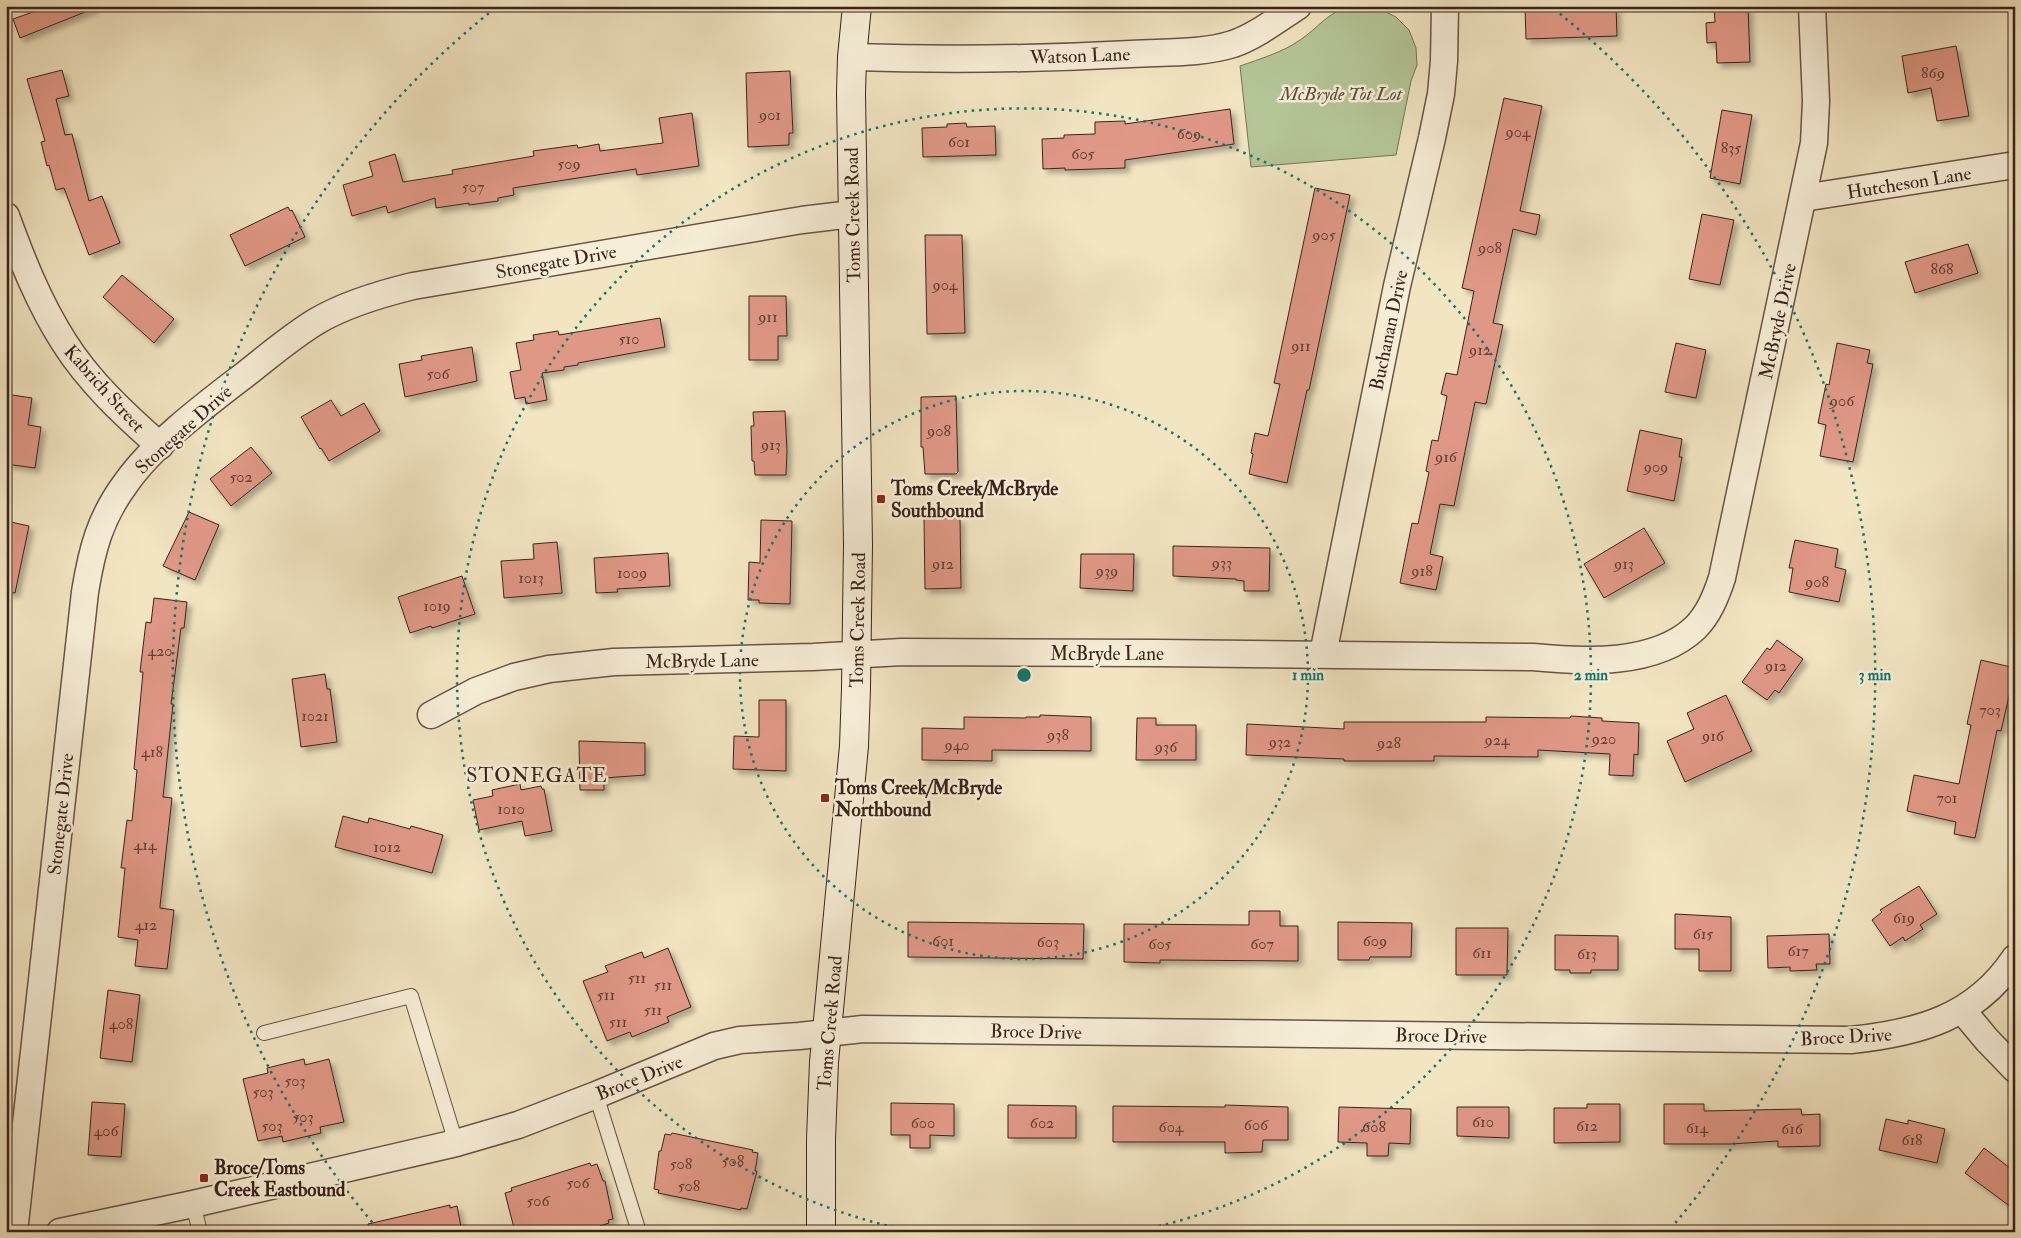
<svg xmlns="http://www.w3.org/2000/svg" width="2021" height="1238" viewBox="0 0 2021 1238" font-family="'IM FELL Double Pica',serif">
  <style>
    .green { fill: #b4c698; stroke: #76745a }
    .building { fill: #e09886; stroke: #39231b; filter: url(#shadow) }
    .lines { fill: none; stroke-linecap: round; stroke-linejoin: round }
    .lane-casing { stroke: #675445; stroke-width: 16 }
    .street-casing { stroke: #675445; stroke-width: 29 }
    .secondary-casing { stroke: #39231b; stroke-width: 30 }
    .lane { stroke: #f7eed7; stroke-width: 14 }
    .street { stroke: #f7eed7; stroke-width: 26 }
    .secondary { stroke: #f7eed7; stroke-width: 28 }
    .ring { fill: none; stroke: #0f766e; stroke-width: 2.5; stroke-dasharray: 2.5 5 }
    .poi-dot { fill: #8f2418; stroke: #f7eed7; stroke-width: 2 }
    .labels { text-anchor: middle; stroke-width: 5; stroke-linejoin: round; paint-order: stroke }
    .number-label { font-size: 16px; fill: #634036 }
    .street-label { font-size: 19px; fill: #39231b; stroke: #f7eed7 }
    .park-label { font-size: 19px; font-style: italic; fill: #584c3a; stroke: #f7eed7 }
    .poi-label { font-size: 19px; font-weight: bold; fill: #39231b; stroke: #f7eed7; text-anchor: start }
    .neighbourhood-label { font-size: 20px; letter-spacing: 1px; fill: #39231b; stroke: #f7eed7 }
    .centre { fill: #0f766e; stroke: #f7eed7; stroke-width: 2.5 }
    .ring-label { font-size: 15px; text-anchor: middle; font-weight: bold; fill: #0f766e; stroke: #f7eed7; stroke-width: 5; stroke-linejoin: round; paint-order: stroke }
  </style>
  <defs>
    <filter id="shadow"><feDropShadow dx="4.5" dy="4.5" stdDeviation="2.5" flood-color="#0004"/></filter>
  </defs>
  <rect width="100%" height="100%" fill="#f2e5c2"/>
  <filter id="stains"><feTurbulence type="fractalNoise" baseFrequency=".004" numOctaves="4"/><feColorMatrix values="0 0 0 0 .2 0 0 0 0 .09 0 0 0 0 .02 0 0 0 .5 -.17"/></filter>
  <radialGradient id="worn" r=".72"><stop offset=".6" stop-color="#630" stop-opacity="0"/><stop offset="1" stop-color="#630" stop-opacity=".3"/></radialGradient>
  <!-- green -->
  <path class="green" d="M 1351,6 L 1376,7 L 1396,17 L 1409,30 L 1416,48 L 1417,65 L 1411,81 L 1396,155 L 1251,167 L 1240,66 C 1260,59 1283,52 1300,40 C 1318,28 1329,11 1351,6 Z"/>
  <!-- building -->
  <g class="building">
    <path d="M 50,6 L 95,6 L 95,8 L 20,38 L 13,19 Z"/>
    <path d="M 1525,6 L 1616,6 L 1617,36 L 1526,39 Z"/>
    <path d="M 1717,6 L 1748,6 L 1750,62 L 1717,63 L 1716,42 L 1707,43 L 1706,23 L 1715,22 L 1714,8 L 1717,8 Z"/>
    <path d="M 1956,46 L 1969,116 L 1937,121 L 1931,88 L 1908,93 L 1902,56 Z"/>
    <path d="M 62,70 L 69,96 L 56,99 L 65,135 L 72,134 L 89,201 L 102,196 L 120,243 L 89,255 L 64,188 L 56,190 L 49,165 L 47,166 L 41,142 L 45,141 L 27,79 Z"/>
    <path d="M 790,71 L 793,133 L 789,133 L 789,145 L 748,147 L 746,73 Z"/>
    <path d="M 1504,98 L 1542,106 L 1520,211 L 1540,215 L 1536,235 L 1513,229 L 1493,323 L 1503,325 L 1486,404 L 1475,402 L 1454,506 L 1440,504 L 1430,554 L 1443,557 L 1436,590 L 1400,583 L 1412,523 L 1418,524 L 1429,472 L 1426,471 L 1432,440 L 1438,441 L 1447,396 L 1441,394 L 1446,373 L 1457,375 L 1474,291 L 1462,288 Z"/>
    <path d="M 1230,109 L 1234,144 L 1125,160 L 1125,168 L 1065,170 L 1065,168 L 1043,169 L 1042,139 L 1064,138 L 1064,135 L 1095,134 L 1095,122 L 1125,121 L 1125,124 Z"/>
    <path d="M 1722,110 L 1752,115 L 1740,184 L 1710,178 Z"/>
    <path d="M 692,113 L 699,166 L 637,175 L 636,169 L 513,188 L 514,195 L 498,198 L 498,201 L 469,205 L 469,203 L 436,208 L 435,198 L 388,213 L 386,206 L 352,216 L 343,185 L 373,176 L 369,162 L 395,154 L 403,182 L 453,174 L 452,170 L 534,156 L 533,151 L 577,145 L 578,148 L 599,144 L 600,151 L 663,143 L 659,118 Z"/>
    <path d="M 966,123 L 967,127 L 995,126 L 996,155 L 923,157 L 922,128 L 947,127 L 947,124 Z"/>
    <path d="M 1315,188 L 1350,195 L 1309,390 L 1307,390 L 1287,483 L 1249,474 L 1253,454 L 1251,453 L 1255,433 L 1268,436 L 1280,384 L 1274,383 Z"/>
    <path d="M 288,207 L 290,211 L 292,210 L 305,237 L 245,266 L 230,235 Z"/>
    <path d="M 1702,214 L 1734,220 L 1720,285 L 1689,279 Z"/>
    <path d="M 925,235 L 962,235 L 965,333 L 927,334 Z"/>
    <path d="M 1968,244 L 1978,273 L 1915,293 L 1905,262 Z"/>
    <path d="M 122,275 L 174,319 L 154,343 L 103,297 Z"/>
    <path d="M 749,296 L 786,296 L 787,336 L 778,336 L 778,360 L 749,360 Z"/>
    <path d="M 660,318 L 665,347 L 578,363 L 578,365 L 564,367 L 564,370 L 542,373 L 547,400 L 526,404 L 525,397 L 515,399 L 510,372 L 521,370 L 516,343 L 534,340 L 533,335 L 558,331 L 559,335 Z"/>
    <path d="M 1676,343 L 1706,350 L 1696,398 L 1665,392 Z"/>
    <path d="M 1837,343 L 1870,350 L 1867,363 L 1873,364 L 1853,462 L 1820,456 L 1826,425 L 1818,423 L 1826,384 L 1829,385 Z"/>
    <path d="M 472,347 L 477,381 L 405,397 L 399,364 L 422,360 L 421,356 Z"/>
    <path d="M 6,394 L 32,398 L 28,425 L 41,427 L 35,468 L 6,464 Z"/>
    <path d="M 956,396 L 958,472 L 956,474 L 925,474 L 923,447 L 921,447 L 921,397 Z"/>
    <path d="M 331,400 L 341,416 L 364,403 L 380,431 L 329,461 L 321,448 L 320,449 L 301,417 Z"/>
    <path d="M 785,411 L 787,451 L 786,475 L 755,475 L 754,461 L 752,461 L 751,426 L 754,426 L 753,412 Z"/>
    <path d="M 1640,430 L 1682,439 L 1679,457 L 1682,457 L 1674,501 L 1627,491 Z"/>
    <path d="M 251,447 L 272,473 L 231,506 L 210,479 Z"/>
    <path d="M 189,512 L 219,525 L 195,580 L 163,566 Z"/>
    <path d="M 960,518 L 961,588 L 925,589 L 924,519 Z"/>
    <path d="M 761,520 L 792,521 L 790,604 L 759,603 L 759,600 L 748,600 L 749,562 L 760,563 Z"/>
    <path d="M 6,521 L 29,526 L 15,593 L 6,592 Z"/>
    <path d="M 1644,528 L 1665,563 L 1604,598 L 1584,564 Z"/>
    <path d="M 1795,540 L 1838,549 L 1835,567 L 1846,570 L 1839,602 L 1789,592 L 1793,568 L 1789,568 Z"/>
    <path d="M 557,542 L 562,593 L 504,598 L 501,561 L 534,559 L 533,544 Z"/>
    <path d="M 1173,546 L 1270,548 L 1269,591 L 1244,591 L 1244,581 L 1236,580 L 1236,579 L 1173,576 Z"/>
    <path d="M 668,553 L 670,586 L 617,589 L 618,592 L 596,593 L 594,558 Z"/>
    <path d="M 1081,554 L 1134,554 L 1133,591 L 1080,588 Z"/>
    <path d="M 462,576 L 475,614 L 432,628 L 431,626 L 410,633 L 398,597 Z"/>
    <path d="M 154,598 L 187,602 L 184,628 L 181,628 L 171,704 L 173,704 L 163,797 L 172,798 L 160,906 L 160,908 L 174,910 L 167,969 L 135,966 L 138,940 L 118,937 L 125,868 L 121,868 L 127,820 L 132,821 L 137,770 L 134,769 L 143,672 L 140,672 L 146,622 L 151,623 Z"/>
    <path d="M 1777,640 L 1803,659 L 1779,693 L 1775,690 L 1767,700 L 1742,682 L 1767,648 L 1770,650 Z"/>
    <path d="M 1981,660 L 2015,668 L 2015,670 L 2001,731 L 1997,730 L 1975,838 L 1954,834 L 1956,822 L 1907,811 L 1914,775 L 1959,784 L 1971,725 L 1967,724 Z"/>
    <path d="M 325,674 L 327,689 L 330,689 L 337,742 L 301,747 L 292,679 Z"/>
    <path d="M 1726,695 L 1752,751 L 1685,782 L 1667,741 L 1694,729 L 1687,713 Z"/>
    <path d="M 759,700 L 786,700 L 786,771 L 733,769 L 734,736 L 759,737 Z"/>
    <path d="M 1040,715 L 1091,717 L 1091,751 L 992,750 L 992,761 L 922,760 L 922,728 L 964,729 L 964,717 L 1026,718 L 1026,717 L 1040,717 Z"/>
    <path d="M 1571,716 L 1602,718 L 1602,721 L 1639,723 L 1638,755 L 1634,754 L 1633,776 L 1609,775 L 1610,754 L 1538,750 L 1538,757 L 1434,756 L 1434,761 L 1344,761 L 1344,759 L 1246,755 L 1247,724 L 1344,729 L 1344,722 L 1486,722 L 1486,717 L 1570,718 Z"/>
    <path d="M 1137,718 L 1156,718 L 1156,725 L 1196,725 L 1196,760 L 1136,760 Z"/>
    <path d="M 579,741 L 645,743 L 645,775 L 604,778 L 604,790 L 580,790 Z"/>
    <path d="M 520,784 L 521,790 L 541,786 L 542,789 L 544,789 L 552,831 L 525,836 L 522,821 L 479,830 L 473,800 L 493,796 L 492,790 Z"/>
    <path d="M 343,816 L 368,823 L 369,818 L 410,829 L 411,826 L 443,835 L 432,873 L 335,847 Z"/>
    <path d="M 1919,886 L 1937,914 L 1920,925 L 1923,929 L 1905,941 L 1903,937 L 1890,946 L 1872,920 L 1882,912 L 1880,910 Z"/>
    <path d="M 1249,911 L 1280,911 L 1280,926 L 1298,926 L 1298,961 L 1160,960 L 1160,963 L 1124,962 L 1124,924 L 1249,925 Z"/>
    <path d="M 1675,914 L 1731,917 L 1731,971 L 1699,971 L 1699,949 L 1675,949 Z"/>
    <path d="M 908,922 L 1084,924 L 1083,959 L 908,957 Z"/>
    <path d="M 1338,922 L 1412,923 L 1411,957 L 1370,957 L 1369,960 L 1338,960 Z"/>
    <path d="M 1456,928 L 1508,928 L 1507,975 L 1456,975 Z"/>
    <path d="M 1829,934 L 1830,964 L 1816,964 L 1817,970 L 1790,971 L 1790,967 L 1768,968 L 1767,936 Z"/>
    <path d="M 1555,935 L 1618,936 L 1618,970 L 1591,970 L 1591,973 L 1570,973 L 1570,970 L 1555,970 Z"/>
    <path d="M 668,948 L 691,1007 L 667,1017 L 669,1022 L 632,1037 L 630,1032 L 607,1041 L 583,981 L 608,972 L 605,966 L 642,952 L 644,958 Z"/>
    <path d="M 108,990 L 140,995 L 132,1062 L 100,1058 Z"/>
    <path d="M 304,1059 L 305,1065 L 329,1059 L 344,1122 L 320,1127 L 321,1133 L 283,1142 L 282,1136 L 258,1141 L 243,1079 L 268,1073 L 267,1068 Z"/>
    <path d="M 92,1102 L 125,1104 L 121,1157 L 88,1155 Z"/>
    <path d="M 891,1103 L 954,1104 L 954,1136 L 930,1135 L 930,1148 L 910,1148 L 910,1135 L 891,1135 Z"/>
    <path d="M 1587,1104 L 1620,1104 L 1620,1142 L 1554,1143 L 1554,1108 L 1587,1108 Z"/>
    <path d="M 1664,1104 L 1704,1104 L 1704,1111 L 1801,1109 L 1802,1115 L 1820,1114 L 1820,1146 L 1778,1147 L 1778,1141 L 1730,1144 L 1664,1144 Z"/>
    <path d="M 1008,1105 L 1076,1106 L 1076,1138 L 1008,1138 Z"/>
    <path d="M 1225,1105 L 1288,1107 L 1288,1140 L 1263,1140 L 1262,1152 L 1225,1153 L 1225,1142 L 1113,1142 L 1113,1106 L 1225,1107 Z"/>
    <path d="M 1339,1107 L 1411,1109 L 1410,1144 L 1389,1143 L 1388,1156 L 1367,1156 L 1367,1143 L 1338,1142 Z"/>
    <path d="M 1457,1107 L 1509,1107 L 1509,1138 L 1457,1136 Z"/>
    <path d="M 1886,1119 L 1908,1124 L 1908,1120 L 1945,1129 L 1937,1163 L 1879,1150 Z"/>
    <path d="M 672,1133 L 753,1150 L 752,1152 L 758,1153 L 755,1171 L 757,1171 L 747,1209 L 741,1208 L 741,1210 L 658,1193 L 659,1190 L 654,1189 L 659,1151 L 661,1151 L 665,1134 L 671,1135 Z"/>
    <path d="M 1984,1148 L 2015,1172 L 2015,1210 L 1965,1173 Z"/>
    <path d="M 590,1163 L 591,1166 L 597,1164 L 603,1181 L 605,1181 L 613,1219 L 608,1220 L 609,1223 L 582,1232 L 515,1232 L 505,1193 L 512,1191 L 511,1188 Z"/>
    <path d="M 450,1205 L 450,1208 L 457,1206 L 462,1232 L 369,1232 L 368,1224 Z"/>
  </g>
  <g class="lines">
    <!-- lane casing -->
    <g class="lane-casing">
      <g id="lane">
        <path d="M 264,1033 L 411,996 L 456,1143"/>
        <path d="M 596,1095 L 639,1232"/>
        <path d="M 193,1204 L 200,1232"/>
      </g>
    </g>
    <!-- street casing -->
    <g class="street-casing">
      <g id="street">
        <path d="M 852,57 C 945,60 1038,59 1131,54 C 1165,52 1201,54 1233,44 C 1256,36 1278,19 1298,6"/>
        <path d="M 1803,198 L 2015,165"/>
        <path d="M 6,216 C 22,260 39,303 64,342 C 89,382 125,415 160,446"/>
        <path d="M 1323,654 L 1397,286 L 1432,138 L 1441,94 L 1444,61 L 1445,6"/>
        <path d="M 431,715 L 476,691 L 514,677 L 549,669 L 614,662 L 813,657 L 902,652 L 1157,653 L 1533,657 C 1583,662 1655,666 1695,628 C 1709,614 1716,596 1722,578 L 1814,143 L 1816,101 L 1812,6"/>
        <path d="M 1962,1010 L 1987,1040 L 2015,1069"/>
        <path d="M 14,1232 L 85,592 C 92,549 100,518 126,483 C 154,443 208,403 247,373 C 270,355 292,336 317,321 C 346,304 380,294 413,286 L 802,220 L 852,214"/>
        <path d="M 60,1232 L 193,1204 L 456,1143 L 518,1125 L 596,1095 L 714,1046 L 740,1040 L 799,1036 L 863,1029 L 1851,1040 C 1918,1033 1975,1018 2015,958"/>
      </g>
    </g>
    <!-- secondary casing -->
    <g class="secondary-casing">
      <path id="secondary" d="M 821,1232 L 821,1139 L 824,1062 L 854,746 L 856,688 L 858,545 L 851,93 L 852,57 L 857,6"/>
    </g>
    <!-- lane -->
    <use href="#lane" class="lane"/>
    <!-- street -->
    <use href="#street" class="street"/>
    <!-- secondary -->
    <use href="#secondary" class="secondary"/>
  </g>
  <!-- distance rings -->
  <g class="ring">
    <circle cx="1024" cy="675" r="284"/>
    <path d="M916 1232A567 567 0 1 1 1132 1232"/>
    <path d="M377 1228A851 851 0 0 1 494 9M1554 9A851 851 0 0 1 1671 1228"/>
  </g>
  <!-- markers -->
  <g class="poi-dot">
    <rect x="876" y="494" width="10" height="10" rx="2.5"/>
    <rect x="820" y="793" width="10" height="10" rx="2.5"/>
    <rect x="199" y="1173" width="10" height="10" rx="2.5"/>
  </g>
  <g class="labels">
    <!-- number labels -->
    <g class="number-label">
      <text x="1933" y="78">869</text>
      <text x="770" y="120">901</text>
      <text x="1518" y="137">904</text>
      <text x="1189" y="139">609</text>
      <text x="959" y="147">601</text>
      <text x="1731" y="153">835</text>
      <text x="1083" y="159">605</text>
      <text x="569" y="169">509</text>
      <text x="473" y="192">507</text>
      <text x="1324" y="240">905</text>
      <text x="1490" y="253">908</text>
      <text x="1942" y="274">868</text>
      <text x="945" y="290">904</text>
      <text x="768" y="322">911</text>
      <text x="629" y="344">510</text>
      <text x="1301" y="351">911</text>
      <text x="1480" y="355">912</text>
      <text x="438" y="379">506</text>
      <text x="1842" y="406">906</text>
      <text x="939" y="436">908</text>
      <text x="771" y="450">913</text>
      <text x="1446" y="462">916</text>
      <text x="1656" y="472">909</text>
      <text x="241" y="482">502</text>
      <text x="1222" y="568">933</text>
      <text x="943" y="569">912</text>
      <text x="1624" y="569">913</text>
      <text x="1107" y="576">939</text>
      <text x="1422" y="576">918</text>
      <text x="632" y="578">1009</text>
      <text x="531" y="583">1013</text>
      <text x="1817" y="587">908</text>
      <text x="437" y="611">1019</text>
      <text x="160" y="656">420</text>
      <text x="1776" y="671">912</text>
      <text x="1990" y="715">703</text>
      <text x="315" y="721">1021</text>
      <text x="1058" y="740">938</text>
      <text x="1713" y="741">916</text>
      <text x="1604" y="744">920</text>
      <text x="1497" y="745">924</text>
      <text x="1280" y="747">932</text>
      <text x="1389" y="748">928</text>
      <text x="957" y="750">940</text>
      <text x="1166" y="752">936</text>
      <text x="152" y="757">418</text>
      <text x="1947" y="803">701</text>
      <text x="511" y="814">1010</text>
      <text x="145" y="850">414</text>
      <text x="387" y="852">1012</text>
      <text x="1904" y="923">619</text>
      <text x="146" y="930">412</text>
      <text x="1703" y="939">615</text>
      <text x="943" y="946">601</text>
      <text x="1375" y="946">609</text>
      <text x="1048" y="947">603</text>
      <text x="1160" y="949">605</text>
      <text x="1262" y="949">607</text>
      <text x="1798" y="956">617</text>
      <text x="1482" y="958">611</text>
      <text x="1587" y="959">613</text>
      <text x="637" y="983">511</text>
      <text x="663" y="990">511</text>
      <text x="606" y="1000">511</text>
      <text x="653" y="1015">511</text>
      <text x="618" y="1027">511</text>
      <text x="121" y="1029">408</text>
      <text x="295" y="1086">503</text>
      <text x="263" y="1097">503</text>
      <text x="303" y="1122">503</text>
      <text x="1483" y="1127">610</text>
      <text x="923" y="1128">600</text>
      <text x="1042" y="1128">602</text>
      <text x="1256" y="1130">606</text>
      <text x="272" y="1131">503</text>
      <text x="1587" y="1131">612</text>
      <text x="1171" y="1132">604</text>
      <text x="1374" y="1132">608</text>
      <text x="1697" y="1133">614</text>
      <text x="1792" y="1134">616</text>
      <text x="106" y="1136">406</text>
      <text x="1912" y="1145">618</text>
      <text x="733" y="1166">508</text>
      <text x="681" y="1169">508</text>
      <text x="578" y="1188">506</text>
      <text x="689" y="1191">508</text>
      <text x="538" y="1206">506</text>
    </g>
    <!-- street labels -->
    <g class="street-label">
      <text transform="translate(1080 55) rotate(-2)" y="7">Watson Lane</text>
      <text transform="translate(1909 182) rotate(-9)" y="7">Hutcheson Lane</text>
      <text transform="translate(852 215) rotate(-91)" y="7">Toms Creek Road</text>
      <text transform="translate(556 261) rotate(-10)" y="7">Stonegate Drive</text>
      <text transform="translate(1777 321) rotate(-78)" y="7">McBryde Drive</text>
      <text transform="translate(1388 330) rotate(-78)" y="7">Buchanan Drive</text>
      <text transform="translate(105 388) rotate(48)" y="7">Kabrich Street</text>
      <text transform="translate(183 429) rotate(-42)" y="7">Stonegate Drive</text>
      <text transform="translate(857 620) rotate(-89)" y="7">Toms Creek Road</text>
      <text x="1107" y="660">McBryde Lane</text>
      <text transform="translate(702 660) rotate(-1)" y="7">McBryde Lane</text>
      <text transform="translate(60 814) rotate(-84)" y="7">Stonegate Drive</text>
      <text transform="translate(829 1023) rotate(-85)" y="7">Toms Creek Road</text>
      <text transform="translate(1036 1031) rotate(1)" y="7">Broce Drive</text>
      <text transform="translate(1441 1035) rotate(1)" y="7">Broce Drive</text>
      <text transform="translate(1846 1036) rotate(-3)" y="7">Broce Drive</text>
      <text transform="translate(639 1077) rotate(-22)" y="7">Broce Drive</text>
    </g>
    <!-- park labels -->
    <g class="park-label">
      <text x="1341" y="100">McBryde Tot Lot</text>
    </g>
    <!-- poi labels -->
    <g class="poi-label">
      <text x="891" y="495">Toms Creek/McBryde<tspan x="891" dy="22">Southbound</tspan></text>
      <text x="835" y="794">Toms Creek/McBryde<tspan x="835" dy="22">Northbound</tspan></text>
      <text x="214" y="1174">Broce/Toms<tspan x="214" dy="22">Creek Eastbound</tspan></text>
    </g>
    <!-- neighbourhood labels -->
    <g class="neighbourhood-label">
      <text x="537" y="782">STONEGATE</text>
    </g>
  </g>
  <circle cx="1024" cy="675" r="8" class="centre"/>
  <g class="ring-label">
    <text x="1308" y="680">1 min</text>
    <text x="1591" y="680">2 min</text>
    <text x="1875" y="680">3 min</text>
  </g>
  <!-- margin -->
  <rect width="2021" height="1238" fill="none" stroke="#f2e5c2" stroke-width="25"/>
  <rect x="8" y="8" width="2006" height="1223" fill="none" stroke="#39231b" stroke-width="2.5"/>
  <rect x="12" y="12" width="1996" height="1213" fill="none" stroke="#39231b"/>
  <rect width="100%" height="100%" filter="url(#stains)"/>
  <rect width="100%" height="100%" fill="url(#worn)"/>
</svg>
